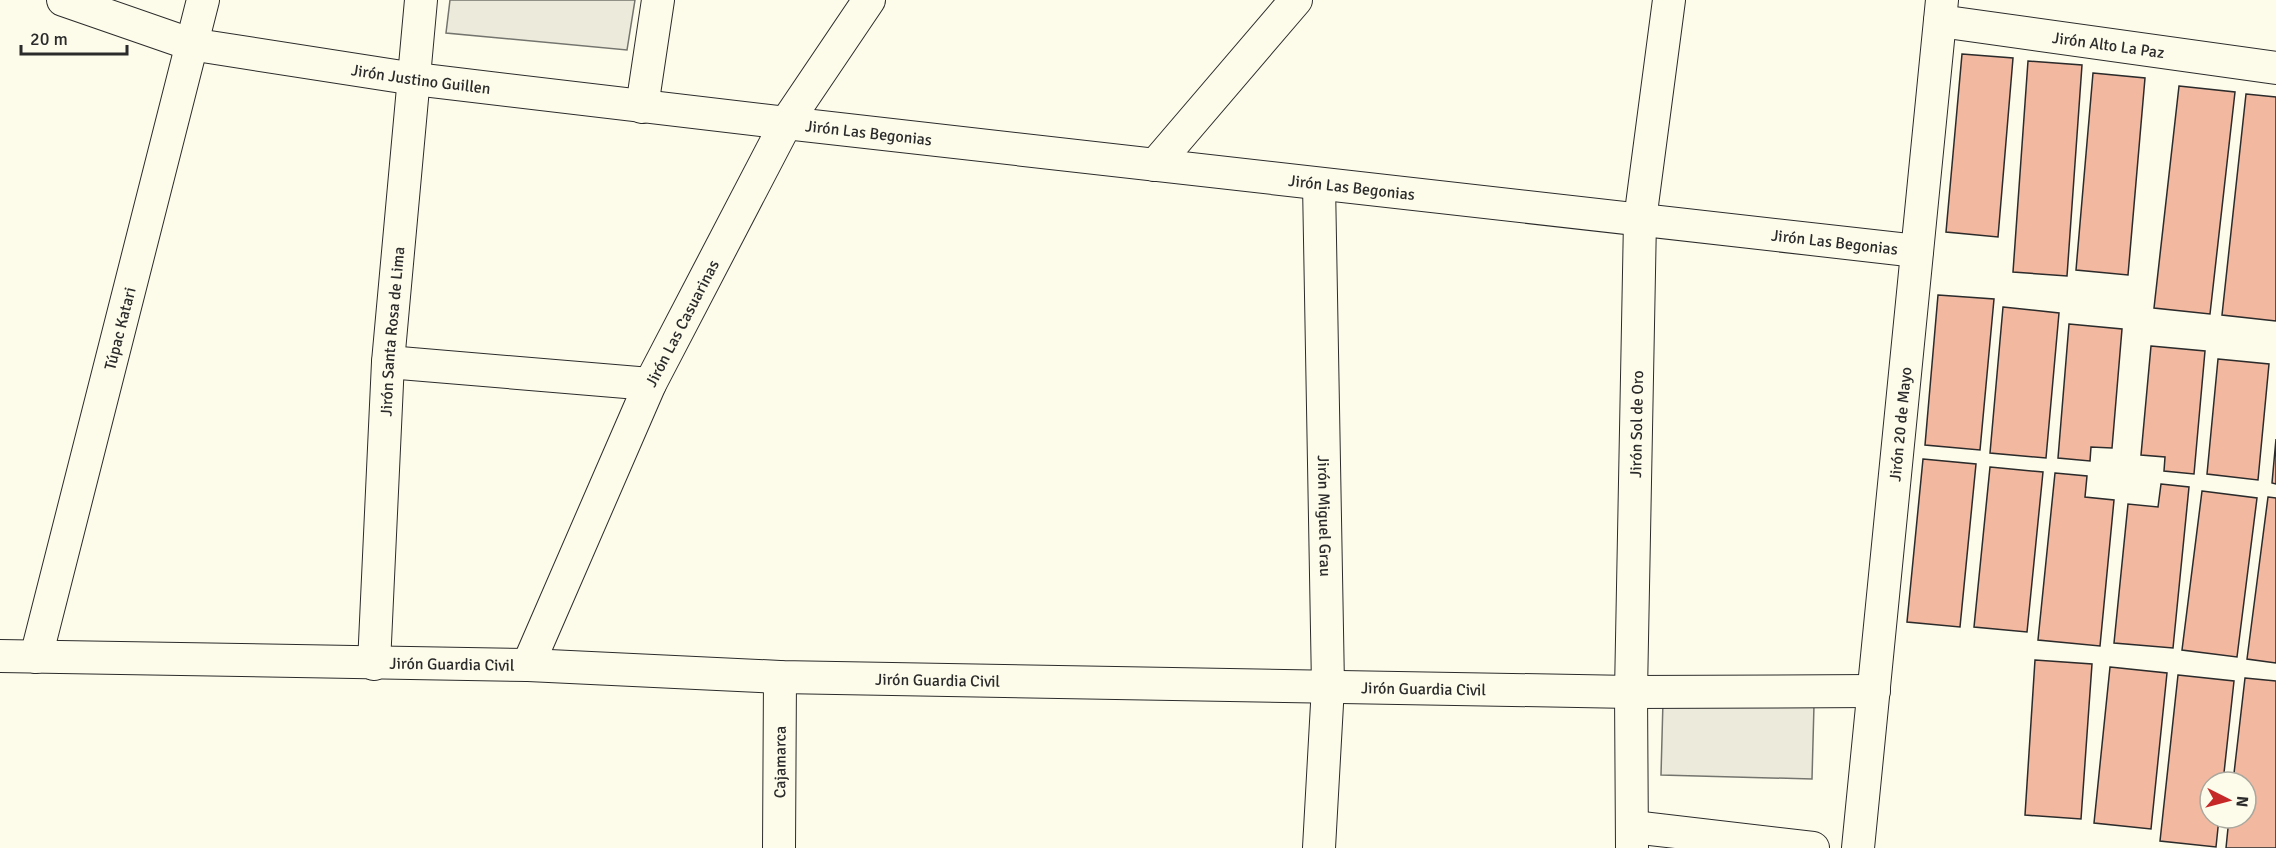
<svg xmlns="http://www.w3.org/2000/svg" width="2276" height="848" viewBox="0 0 2276 848" font-family="Signika,sans-serif">
  <style>
    .green { fill: #ecebdb; stroke: #74746e; stroke-width: 1.5 }
    .building { fill: #f2b8a0; stroke: #2b2b2b; stroke-width: 1.5 }
    .lines { fill: none; stroke-linecap: round; stroke-linejoin: round }
    .minor-casing { stroke: #2b2b2b; stroke-width: 34 }
    .minor { stroke: #fdfbea; stroke-width: 32 }
    .labels { text-anchor: middle; stroke-width: 4.5; stroke-linejoin: round; paint-order: stroke }
    .street-label { font-size: 16px; fill: #2b2b2b; stroke: #fdfbea }
  </style>
  <rect width="100%" height="100%" fill="#fdfbea"/>
  <!-- green -->
  <g class="green">
    <path d="M 450,0 L 635,0 L 627,50 L 446,33 Z"/>
    <path d="M 1663,701 L 1814,705 L 1812,779 L 1661,775 Z"/>
  </g>
  <!-- building -->
  <g class="building">
    <path d="M 1962,54 L 2013,58 L 1998,237 L 1946,232 Z"/>
    <path d="M 2028,61 L 2082,65 L 2067,276 L 2013,272 Z"/>
    <path d="M 2093,73 L 2145,78 L 2128,275 L 2076,270 Z"/>
    <path d="M 2179,86 L 2235,92 L 2210,314 L 2154,308 Z"/>
    <path d="M 2246,94 L 2276,97 L 2276,321 L 2222,315 Z"/>
    <path d="M 1938,295 L 1994,299 L 1980,450 L 1925,445 Z"/>
    <path d="M 2003,307 L 2059,313 L 2046,458 L 1990,453 Z"/>
    <path d="M 2069,324 L 2122,329 L 2112,448 L 2091,447 L 2090,461 L 2058,458 Z"/>
    <path d="M 2151,346 L 2205,351 L 2194,474 L 2164,471 L 2165,457 L 2141,455 Z"/>
    <path d="M 2218,359 L 2269,364 L 2258,480 L 2207,474 Z"/>
    <path d="M 2276,439 L 2276,484 L 2272,483 Z"/>
    <path d="M 1923,459 L 1976,464 L 1960,627 L 1907,622 Z"/>
    <path d="M 1990,467 L 2043,472 L 2027,632 L 1974,627 Z"/>
    <path d="M 2055,473 L 2087,476 L 2085,497 L 2114,500 L 2100,646 L 2038,640 Z"/>
    <path d="M 2161,484 L 2189,487 L 2173,648 L 2114,643 L 2128,504 L 2158,507 Z"/>
    <path d="M 2202,491 L 2257,498 L 2237,657 L 2182,650 Z"/>
    <path d="M 2268,497 L 2276,498 L 2276,663 L 2247,659 Z"/>
    <path d="M 2035,660 L 2092,664 L 2081,819 L 2025,815 Z"/>
    <path d="M 2110,667 L 2167,673 L 2151,829 L 2094,823 Z"/>
    <path d="M 2178,675 L 2234,681 L 2223,782 L 2210,782 L 2210,818 L 2219,818 L 2216,847 L 2160,841 Z"/>
    <path d="M 2245,678 L 2276,681 L 2276,848 L 2226,848 L 2229,818 L 2246,818 L 2246,782 L 2233,782 Z"/>
  </g>
  <g class="lines">
    <!-- minor casing -->
    <g class="minor-casing">
      <g id="minor">
        <path id="s1" d="M 63,0 L 190,44 L 415,79 L 786,123 L 1917,251"/>
        <path id="s2" d="M 1940,21 L 2276,68"/>
        <path d="M 642,107 L 658,0"/>
        <path d="M 1155,165 L 1296,0"/>
        <path id="s3" d="M 1319,184 L 1328,686 L 1319,848"/>
        <path d="M 388,362 L 650,384"/>
        <path id="s4" d="M 0,656 L 528,665 L 780,677 L 1631,692 L 1874,691"/>
        <path id="s5" d="M 36,657 L 203,0"/>
        <path id="s6" d="M 374,664 L 388,362 L 421,0"/>
        <path id="s7" d="M 528,665 L 650,384 L 786,123 L 869,0"/>
        <path d="M 1633,827 L 1813,848"/>
        <path id="s8" d="M 779,848 L 780,677"/>
        <path id="s9" d="M 1632,848 L 1631,692 L 1640,220 L 1669,0"/>
        <path id="s10" d="M 1858,848 L 1942,0"/>
      </g>
    </g>
    <!-- minor -->
    <use href="#minor" class="minor"/>
  </g>
  <g class="labels">
    <!-- street labels -->
    <g class="street-label">
      <text dy="6" stroke="none"><textPath href="#s2" startOffset="170">Jirón Alto La Paz</textPath></text>
      <text dy="6" stroke="none"><textPath href="#s1" startOffset="368">Jirón Justino Guillen</textPath></text>
      <text dy="6" stroke="none"><textPath href="#s1" startOffset="819">Jirón Las Begonias</textPath></text>
      <text dy="6" stroke="none"><textPath href="#s1" startOffset="1305">Jirón Las Begonias</textPath></text>
      <text dy="6" stroke="none"><textPath href="#s1" startOffset="1791">Jirón Las Begonias</textPath></text>
      <text dy="6" stroke="none"><textPath href="#s7" startOffset="375">Jirón Las Casuarinas</textPath></text>
      <text dy="6" stroke="none"><textPath href="#s5" startOffset="339">Túpac Katari</textPath></text>
      <text dy="6" stroke="none"><textPath href="#s6" startOffset="333">Jirón Santa Rosa de Lima</textPath></text>
      <text dy="6" stroke="none"><textPath href="#s9" startOffset="424">Jirón Sol de Oro</textPath></text>
      <text dy="6" stroke="none"><textPath href="#s10" startOffset="426">Jirón 20 de Mayo</textPath></text>
      <text dy="6" stroke="none"><textPath href="#s3" startOffset="332">Jirón Miguel Grau</textPath></text>
      <text dy="6" stroke="none"><textPath href="#s4" startOffset="452">Jirón Guardia Civil</textPath></text>
      <text dy="6" stroke="none"><textPath href="#s4" startOffset="938">Jirón Guardia Civil</textPath></text>
      <text dy="6" stroke="none"><textPath href="#s4" startOffset="1424">Jirón Guardia Civil</textPath></text>
      <text dy="6" stroke="none"><textPath href="#s8" startOffset="86">Cajamarca</textPath></text>
    </g>
  </g>
  <!-- north arrow -->
  <g transform="translate(2228 800) rotate(96)"><circle r="28" fill="#fdfbea" stroke="#a9a89e" stroke-width="1.5"/>
  <path d="M0-4.5L10 22L0 15L-10 22Z" fill="#c62828"/>
  <text y="-9" font-size="16" font-weight="bold" text-anchor="middle" fill="#2b2b2b">N</text>
  </g>
  <!-- scale -->
  <path d="M21 45v9h106v-9" fill="none" stroke="#2b2b2b" stroke-width="3"/>
  <text x="30" y="45" font-size="18" fill="#2b2b2b" stroke="#fdfbea" stroke-width="4.5" paint-order="stroke">20 m</text>
</svg>
